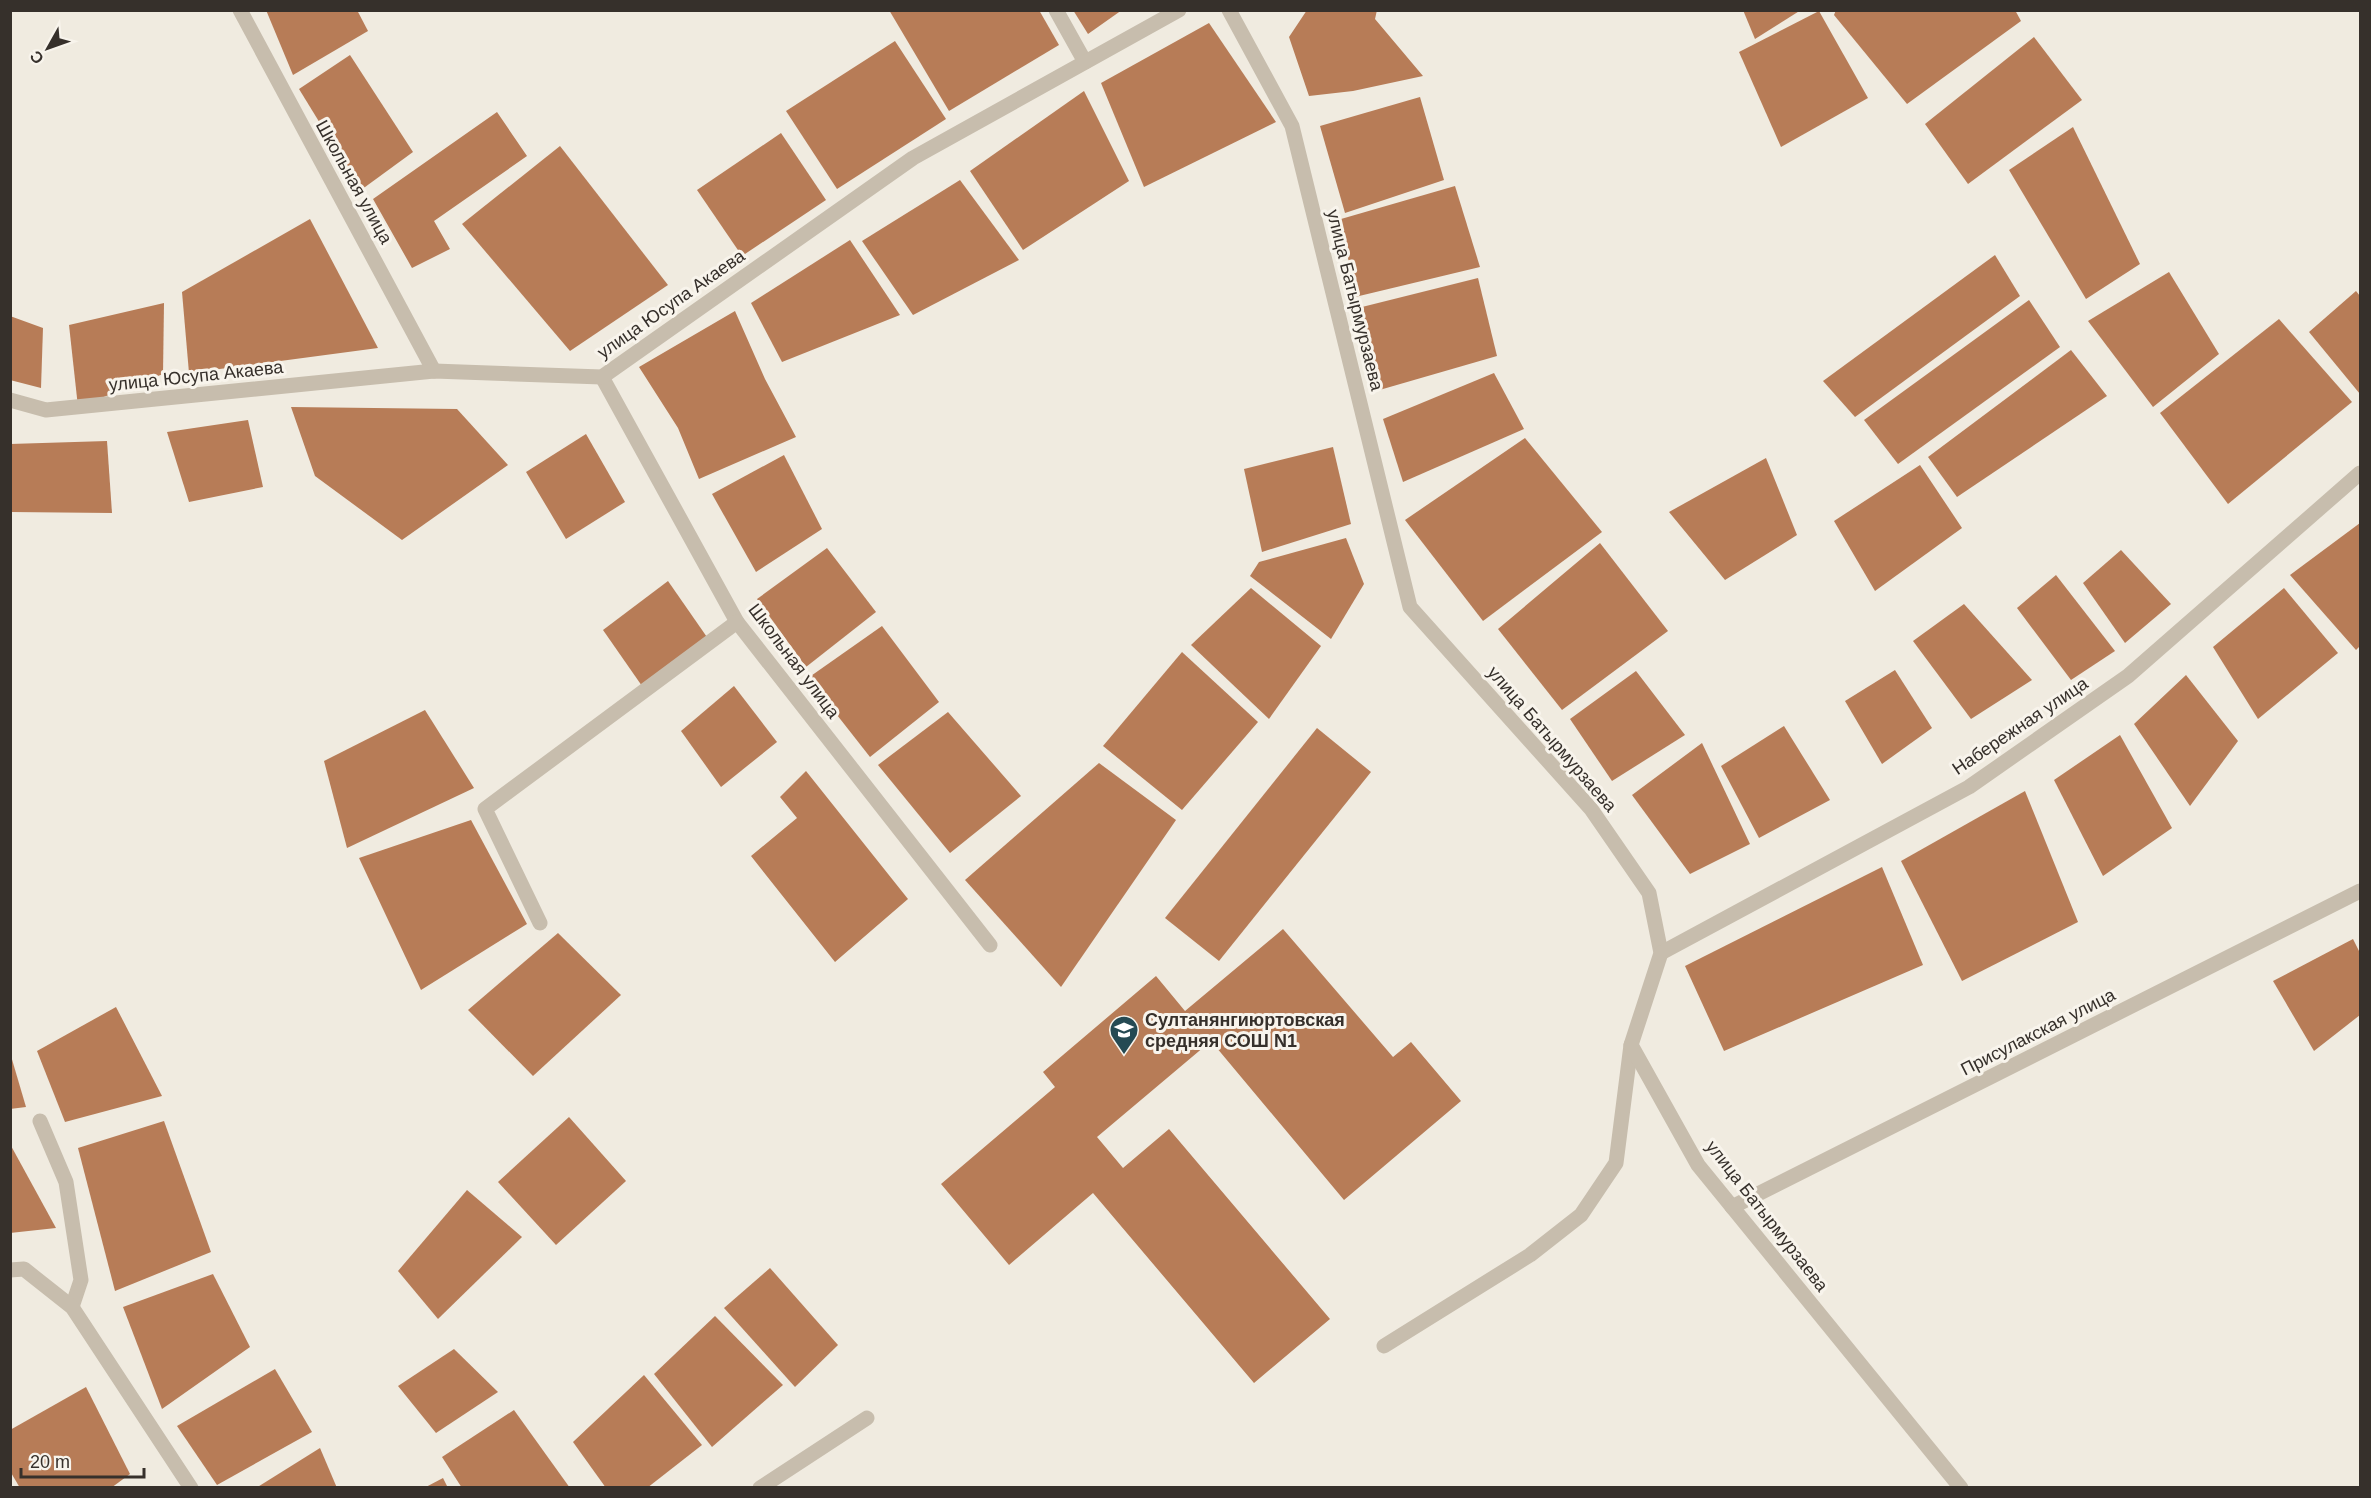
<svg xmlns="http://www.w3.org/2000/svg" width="2371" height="1498" viewBox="0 0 2371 1498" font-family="Arial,sans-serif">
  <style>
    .building { fill: #b77c57 }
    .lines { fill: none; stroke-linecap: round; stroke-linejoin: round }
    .service { stroke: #c7bdad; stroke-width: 15 }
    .minor { stroke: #c7bdad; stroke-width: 15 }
    .labels { text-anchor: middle; stroke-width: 6; stroke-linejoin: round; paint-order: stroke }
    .street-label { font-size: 18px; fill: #36302b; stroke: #f8f4ec }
    .poi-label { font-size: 18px; font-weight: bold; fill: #36302b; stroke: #f8f4ec; text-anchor: start }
  </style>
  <rect width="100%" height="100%" fill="#f0ebe0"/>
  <!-- building -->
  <g class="building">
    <path d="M 266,10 L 357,10 L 368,31 L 293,75 Z"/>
    <path d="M 889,10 L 1039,10 L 1059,45 L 949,111 Z"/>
    <path d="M 1073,10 L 1122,10 L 1088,34 Z"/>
    <path d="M 1307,10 L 1377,10 L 1375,19 L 1423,76 L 1353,91 L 1309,96 L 1289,37 Z"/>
    <path d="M 1743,10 L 1801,10 L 1755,39 Z"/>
    <path d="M 1836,10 L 2015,10 L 2021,21 L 1907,104 L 1834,15 Z"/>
    <path d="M 1819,11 L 1868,98 L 1781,147 L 1739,52 Z"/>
    <path d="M 1209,23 L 1276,122 L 1144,187 L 1101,83 Z"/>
    <path d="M 2034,37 L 2082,100 L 1968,184 L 1925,124 Z"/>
    <path d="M 895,41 L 946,119 L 837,189 L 786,111 Z"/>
    <path d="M 350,55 L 413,152 L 361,190 L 299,89 Z"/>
    <path d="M 1084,91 L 1129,181 L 1023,250 L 970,171 Z"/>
    <path d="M 1420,97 L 1444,180 L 1345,213 L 1320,126 Z"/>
    <path d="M 497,112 L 527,156 L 434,221 L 450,249 L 412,268 L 373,199 Z"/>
    <path d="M 2073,127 L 2140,264 L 2086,299 L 2009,170 Z"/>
    <path d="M 781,133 L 826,200 L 742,256 L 697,190 Z"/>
    <path d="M 560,146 L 668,285 L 570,351 L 462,224 Z"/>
    <path d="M 960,180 L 1019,260 L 913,315 L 862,241 Z"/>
    <path d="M 1455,186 L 1480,267 L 1355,297 L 1341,219 Z"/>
    <path d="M 310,219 L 378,348 L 189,373 L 182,292 Z"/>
    <path d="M 850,240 L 900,315 L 782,362 L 751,303 Z"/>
    <path d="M 1995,255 L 2020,296 L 1855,417 L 1823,381 Z"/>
    <path d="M 2169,272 L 2219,354 L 2153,407 L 2088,321 Z"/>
    <path d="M 1478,278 L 1497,356 L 1376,391 L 1362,307 Z"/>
    <path d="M 2356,291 L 2360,296 L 2360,394 L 2309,332 Z"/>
    <path d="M 2029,300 L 2060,347 L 1898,464 L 1864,420 Z"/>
    <path d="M 164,303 L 163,374 L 78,407 L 69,325 Z"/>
    <path d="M 735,311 L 765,379 L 796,437 L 699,479 L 678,428 L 639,367 Z"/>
    <path d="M 10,316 L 43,328 L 41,388 L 10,380 Z"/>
    <path d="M 2279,319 L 2352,402 L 2228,504 L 2160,413 Z"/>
    <path d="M 2071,350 L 2107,396 L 1957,497 L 1928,457 Z"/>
    <path d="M 1494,373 L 1524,429 L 1403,482 L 1383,419 Z"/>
    <path d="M 291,407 L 457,409 L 508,465 L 402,540 L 315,476 Z"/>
    <path d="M 248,420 L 263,487 L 189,502 L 167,432 Z"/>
    <path d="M 586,434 L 625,502 L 566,539 L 526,472 Z"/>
    <path d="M 1525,438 L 1602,532 L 1483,621 L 1405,520 Z"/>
    <path d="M 107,441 L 112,513 L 10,512 L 10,444 Z"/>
    <path d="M 1333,447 L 1351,524 L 1262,552 L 1244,469 Z"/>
    <path d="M 784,455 L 822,529 L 756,572 L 712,494 Z"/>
    <path d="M 1766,458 L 1797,535 L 1725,580 L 1669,512 Z"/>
    <path d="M 1920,465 L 1962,528 L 1875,591 L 1834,521 Z"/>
    <path d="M 2360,523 L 2360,646 L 2356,650 L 2290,575 Z"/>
    <path d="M 1346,538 L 1364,584 L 1331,639 L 1250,576 L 1259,562 Z"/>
    <path d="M 1600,543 L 1668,631 L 1562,710 L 1498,629 Z"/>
    <path d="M 827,548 L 876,612 L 806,667 L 757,599 Z"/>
    <path d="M 2121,550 L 2171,604 L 2125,643 L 2083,583 Z"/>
    <path d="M 2056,575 L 2115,651 L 2071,680 L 2017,608 Z"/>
    <path d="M 668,581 L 709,640 L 642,686 L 603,630 Z"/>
    <path d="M 1251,588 L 1321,646 L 1269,719 L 1191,645 Z"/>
    <path d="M 2284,588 L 2338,653 L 2258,719 L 2213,647 Z"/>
    <path d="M 1964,604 L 2032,680 L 1971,719 L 1913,641 Z"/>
    <path d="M 882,626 L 939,702 L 870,757 L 808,678 Z"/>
    <path d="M 1182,652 L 1258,722 L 1182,810 L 1103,746 Z"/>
    <path d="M 1895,670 L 1932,728 L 1882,764 L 1845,701 Z"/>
    <path d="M 1636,671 L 1685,735 L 1612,781 L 1570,719 Z"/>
    <path d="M 2186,675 L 2238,741 L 2190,806 L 2134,724 Z"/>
    <path d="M 734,686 L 777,742 L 721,787 L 681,731 Z"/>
    <path d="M 425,710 L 474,788 L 347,848 L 324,761 Z"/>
    <path d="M 948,712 L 1021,796 L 950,853 L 878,765 Z"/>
    <path d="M 1784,726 L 1830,800 L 1759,838 L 1721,766 Z"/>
    <path d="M 1317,728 L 1371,772 L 1219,961 L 1165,918 Z"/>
    <path d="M 2120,735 L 2172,828 L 2103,876 L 2054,780 Z"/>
    <path d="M 1702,743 L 1750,844 L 1690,874 L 1632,795 Z"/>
    <path d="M 1099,763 L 1176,820 L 1061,987 L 965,880 Z"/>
    <path d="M 806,771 L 908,899 L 835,962 L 751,856 L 797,818 L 780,797 Z"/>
    <path d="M 2025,791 L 2078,922 L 1962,981 L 1901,861 Z"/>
    <path d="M 471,820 L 527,924 L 421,990 L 359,858 Z"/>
    <path d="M 1882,867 L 1923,965 L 1724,1051 L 1685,966 Z"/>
    <path d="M 1283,929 L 1393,1057 L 1411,1042 L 1461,1101 L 1344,1200 L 1211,1041 L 1097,1137 L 1123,1168 L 1169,1129 L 1330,1319 L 1254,1383 L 1093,1193 L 1009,1265 L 941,1184 L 1055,1087 L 1043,1072 L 1156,976 L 1185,1011 Z"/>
    <path d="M 558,933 L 621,995 L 533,1076 L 468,1010 Z"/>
    <path d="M 2353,939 L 2360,953 L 2360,1015 L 2314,1051 L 2273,981 Z"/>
    <path d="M 116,1007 L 162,1096 L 65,1122 L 37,1051 Z"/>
    <path d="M 10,1056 L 11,1056 L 26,1107 L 10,1109 Z"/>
    <path d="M 569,1117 L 626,1181 L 556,1245 L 498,1182 Z"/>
    <path d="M 164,1121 L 211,1252 L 115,1291 L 78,1148 Z"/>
    <path d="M 10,1144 L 56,1228 L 10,1233 Z"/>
    <path d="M 467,1190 L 522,1237 L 438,1319 L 398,1271 Z"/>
    <path d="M 770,1268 L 838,1345 L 795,1387 L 724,1308 Z"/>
    <path d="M 213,1274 L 250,1347 L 162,1409 L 123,1307 Z"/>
    <path d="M 715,1316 L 783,1385 L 712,1447 L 654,1374 Z"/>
    <path d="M 454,1349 L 498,1392 L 436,1433 L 398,1386 Z"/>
    <path d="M 275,1369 L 312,1432 L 217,1485 L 177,1426 Z"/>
    <path d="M 644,1375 L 702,1445 L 647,1488 L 606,1488 L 573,1442 Z"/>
    <path d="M 86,1387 L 130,1474 L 111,1488 L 20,1488 L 10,1471 L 10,1430 Z"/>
    <path d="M 514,1410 L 570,1488 L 462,1488 L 442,1457 Z"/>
    <path d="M 320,1448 L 337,1488 L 256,1488 Z"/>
    <path d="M 443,1478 L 448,1488 L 424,1488 Z"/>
  </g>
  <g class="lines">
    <!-- service -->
    <g class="service">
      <path d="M 602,377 L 737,622 L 990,945"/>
      <path d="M 1384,1346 L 1530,1255 L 1581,1215 L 1616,1163 L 1631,1045"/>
    </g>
    <!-- minor -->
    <g class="minor">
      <path d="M 240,10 L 434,371"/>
      <path d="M 1056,10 L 1085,62"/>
      <path d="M 1229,10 L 1292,126 L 1410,607 L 1591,809 L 1649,893 L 1661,953 L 1631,1045 L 1698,1165 L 1961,1488"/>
      <path d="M 10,400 L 46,410 L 434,371 L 602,377 L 913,158 L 1179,10"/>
      <path d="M 540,923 L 485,809 L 737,622"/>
      <path d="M 1661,953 L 1969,787 L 2128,676 L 2360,473"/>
      <path d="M 40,1121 L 66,1182 L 81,1280 L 72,1307"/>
      <path d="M 1732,1207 L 2360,891"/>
      <path d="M 10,1270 L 24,1269 L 72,1307 L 191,1488"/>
      <path d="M 760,1488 L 867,1418"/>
    </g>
  </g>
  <!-- icons -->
  <defs>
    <g id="school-pin" transform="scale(1.5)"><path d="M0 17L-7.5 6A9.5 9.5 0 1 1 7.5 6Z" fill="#254a53" stroke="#f8f4ec"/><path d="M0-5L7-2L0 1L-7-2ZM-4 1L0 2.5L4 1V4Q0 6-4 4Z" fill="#fff"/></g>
  </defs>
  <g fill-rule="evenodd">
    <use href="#school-pin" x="1124" y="1030"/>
  </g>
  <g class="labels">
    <!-- street labels -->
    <g class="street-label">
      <text transform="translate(354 182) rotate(61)" y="6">Школьная улица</text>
      <text transform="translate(1355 300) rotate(76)" y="6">улица Батырмурзаева</text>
      <text transform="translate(671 304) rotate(-35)" y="6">улица Юсупа Акаева</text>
      <text transform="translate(196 376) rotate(-6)" y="6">улица Юсупа Акаева</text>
      <text transform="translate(794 661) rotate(53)" y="6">Школьная улица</text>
      <text transform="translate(2020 726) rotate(-34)" y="6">Набережная улица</text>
      <text transform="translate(1552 739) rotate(49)" y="6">улица Батырмурзаева</text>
      <text transform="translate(2038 1032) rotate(-27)" y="6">Присулакская улица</text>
      <text transform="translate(1767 1216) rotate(52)" y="6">улица Батырмурзаева</text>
    </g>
    <!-- poi labels -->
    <g class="poi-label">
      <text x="1145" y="1026">Султанянгиюртовская<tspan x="1145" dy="21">средняя СОШ N1</tspan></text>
    </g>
  </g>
  <!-- border -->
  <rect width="2371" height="1498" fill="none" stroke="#36302b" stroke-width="24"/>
  <!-- north arrow -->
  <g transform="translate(48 48) rotate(230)" stroke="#f8f4ec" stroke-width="4.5" paint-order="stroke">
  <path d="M0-4.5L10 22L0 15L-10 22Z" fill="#36302b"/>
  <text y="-9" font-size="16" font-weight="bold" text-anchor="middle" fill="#36302b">С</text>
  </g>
  <!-- scale -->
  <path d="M21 1468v9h123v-9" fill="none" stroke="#36302b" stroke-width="3"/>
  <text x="30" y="1468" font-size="18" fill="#36302b" stroke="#f8f4ec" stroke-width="4.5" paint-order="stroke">20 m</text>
</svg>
